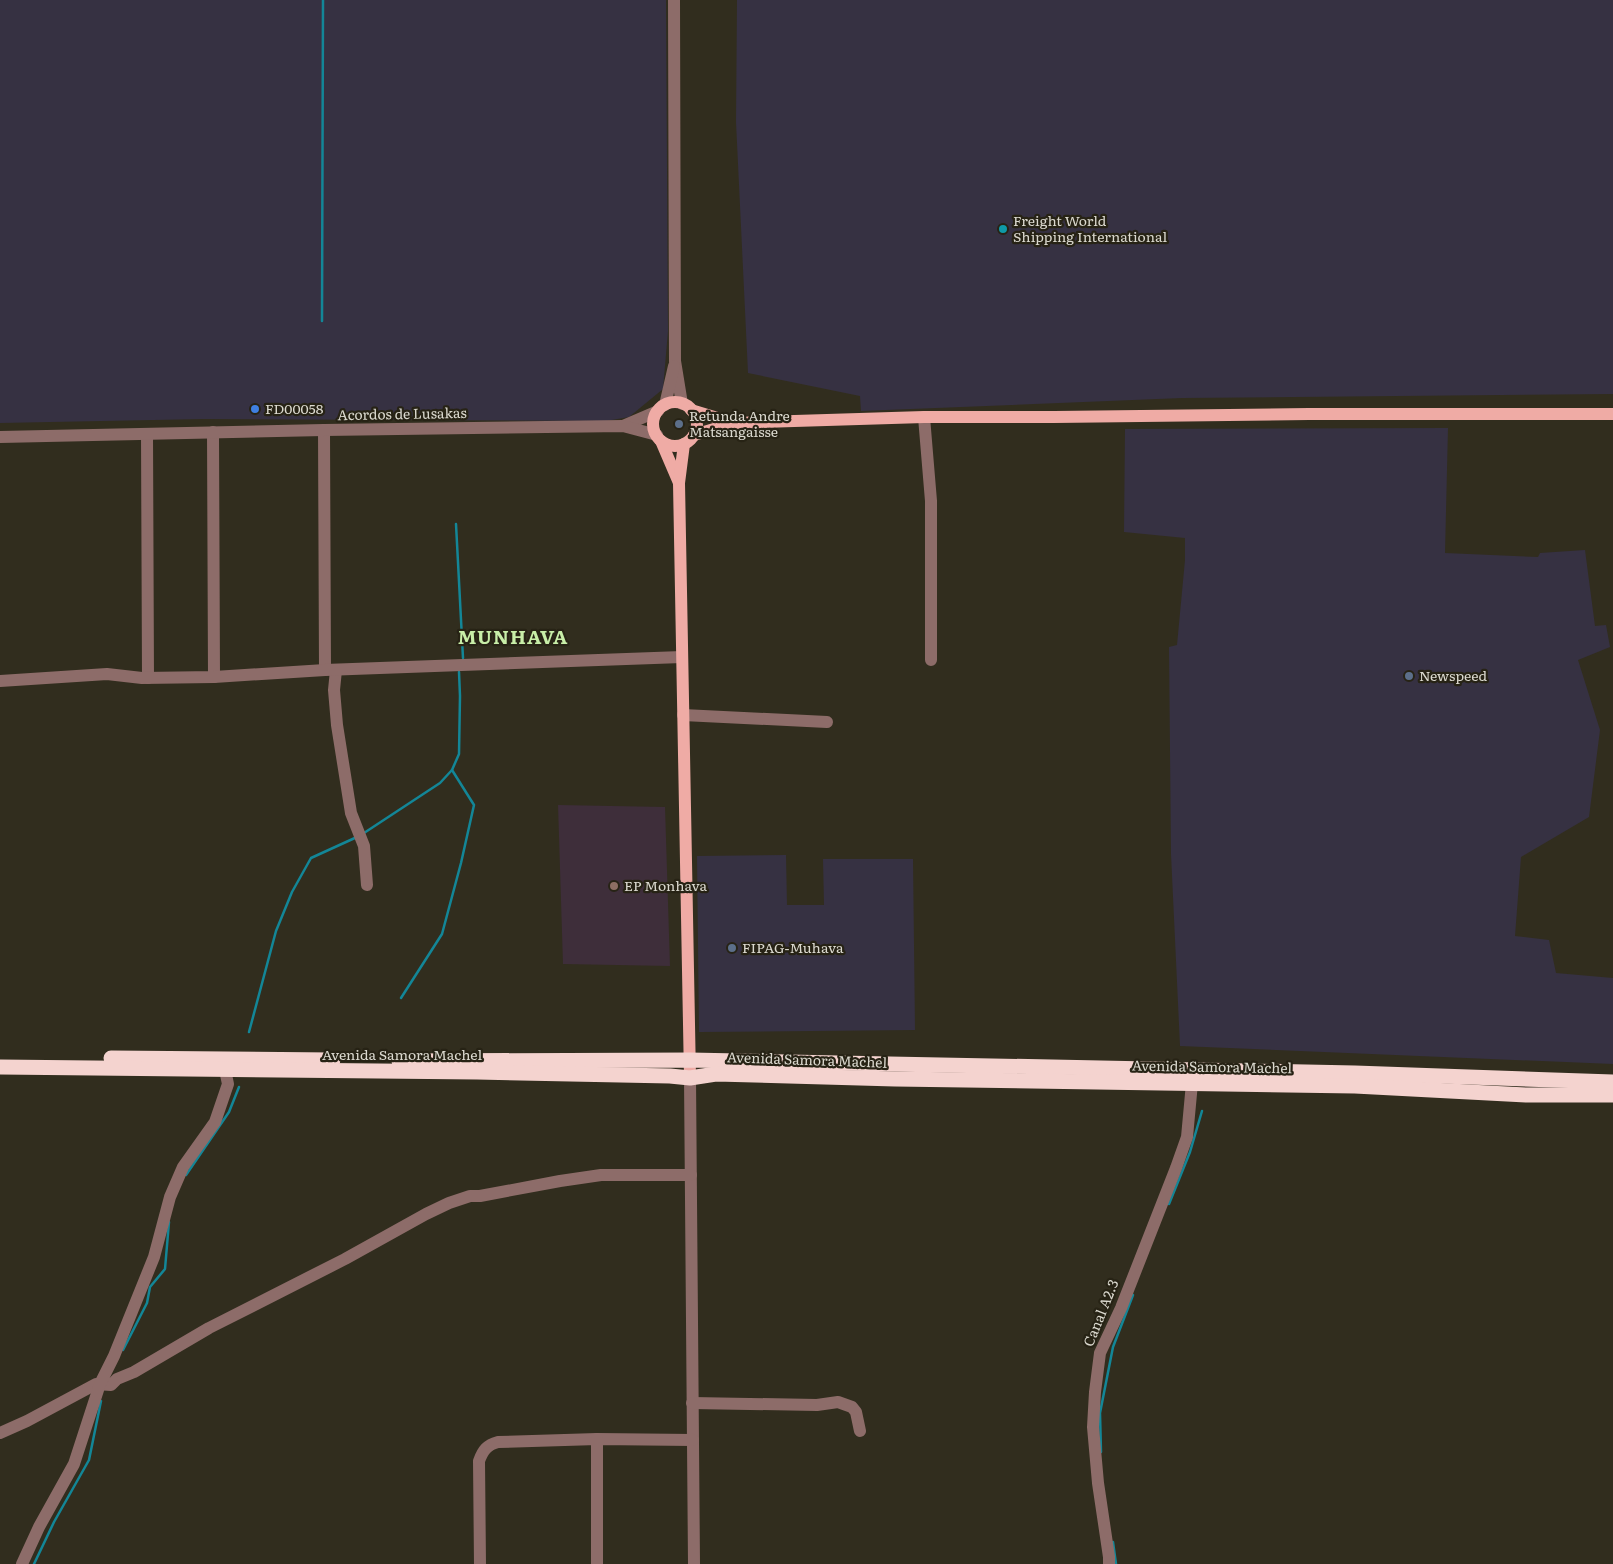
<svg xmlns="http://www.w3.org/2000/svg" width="1613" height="1564" viewBox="0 0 1613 1564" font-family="Literata,serif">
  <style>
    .industrial { fill: #363142 }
    .education { fill: #3e2e3a }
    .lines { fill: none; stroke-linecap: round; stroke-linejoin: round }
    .stream { stroke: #138697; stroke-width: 2.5 }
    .minor { stroke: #8d6c69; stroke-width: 12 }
    .major { stroke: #efaba5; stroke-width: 12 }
    .highway { stroke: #f4d3cf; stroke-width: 15 }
    .culture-dot { fill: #0f9aa8; stroke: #272315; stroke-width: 2 }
    .shop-dot { fill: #3f7fe0; stroke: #272315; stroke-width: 2 }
    .service-dot { fill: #5c6f8a; stroke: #272315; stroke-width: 2 }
    .education-dot { fill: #8d6e63; stroke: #272315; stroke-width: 2 }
    .labels { text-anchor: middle; stroke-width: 4.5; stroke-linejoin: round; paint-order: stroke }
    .poi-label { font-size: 14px; fill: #dbd9cf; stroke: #272315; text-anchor: start }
    .street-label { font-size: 14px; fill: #dbd9cf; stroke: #272315 }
    .district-label { font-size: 19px; font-weight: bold; letter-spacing: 1px; fill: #c8eea8; stroke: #272315 }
  </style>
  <rect width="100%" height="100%" fill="#312d1e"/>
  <!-- industrial -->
  <g class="industrial">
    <path d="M 0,0 L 666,0 L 668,331 L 663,389 L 629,417 L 606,421 L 204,419 L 0,423 Z"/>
    <path d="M 737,0 L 1613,0 L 1613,394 L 1182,398 L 861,411 L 860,396 L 748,373 L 736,122 Z"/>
    <path d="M 1448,428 L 1445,553 L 1538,557 L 1540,553 L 1585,550 L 1595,626 L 1606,625 L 1610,647 L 1578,660 L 1600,730 L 1589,817 L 1521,857 L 1515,936 L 1549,940 L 1556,973 L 1613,978 L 1613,1064 L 1180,1046 L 1171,854 L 1169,647 L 1177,645 L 1185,560 L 1185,538 L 1124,532 L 1125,429 Z"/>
    <path d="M 786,855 L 787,905 L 824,905 L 823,859 L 913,859 L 915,1030 L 699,1032 L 697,856 Z"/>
  </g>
  <!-- education -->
  <path class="education" d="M 558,805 L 665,807 L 670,966 L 563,964 Z"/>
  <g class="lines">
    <!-- stream -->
    <g class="stream">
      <path d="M 322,321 L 323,0"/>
      <path d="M 456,524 L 463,658"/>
      <path d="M 364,833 L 440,783 L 452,770 L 459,754 L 460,696 L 459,672"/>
      <path d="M 401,998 L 442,934 L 461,863 L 474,805 L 452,770"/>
      <path d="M 249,1032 L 276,931 L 292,892 L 311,858 L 357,837"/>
      <path d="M 186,1175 L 229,1112 L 239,1087"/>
      <path d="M 1169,1204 L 1190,1152 L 1202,1111"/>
      <path d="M 123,1350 L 147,1303 L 150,1287 L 165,1269 L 169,1222"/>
      <path d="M 1101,1452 L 1100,1413 L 1113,1347 L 1133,1295"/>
      <path d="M 1113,1542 L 1116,1564"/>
      <path d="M 34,1564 L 54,1522 L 89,1460 L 101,1401"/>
    </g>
    <!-- minor -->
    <g class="minor">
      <path d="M 674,0 L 675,361 L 682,404"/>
      <path d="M 665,405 L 674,366"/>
      <path d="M 924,417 L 931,501 L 931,660"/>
      <path d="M 623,426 L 658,411"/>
      <path d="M 324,430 L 325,670"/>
      <path d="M 213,432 L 214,677"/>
      <path d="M 147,434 L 148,678"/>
      <path d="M 0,437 L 324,430 L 623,426 L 657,435"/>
      <path d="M 336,670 L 334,690 L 337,725 L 351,813 L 364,846 L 367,885"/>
      <path d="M 0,681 L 107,674 L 142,678 L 214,677 L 325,670 L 682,657"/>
      <path d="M 683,715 L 827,722"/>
      <path d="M 690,1078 L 694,1564"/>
      <path d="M 692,1403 L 817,1405 L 838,1402 L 852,1407 L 856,1412 L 860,1431"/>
      <path d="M 0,1433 L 27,1421 L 96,1384 L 111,1385 L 117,1379 L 134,1372 L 209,1328 L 345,1259 L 426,1214 L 449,1203 L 470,1196 L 480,1196 L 560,1181 L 601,1175 L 691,1175"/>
      <path d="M 22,1564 L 39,1527 L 74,1464 L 100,1384 L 114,1356 L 154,1257 L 170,1197 L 183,1167 L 215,1122 L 228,1084 L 225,1070"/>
      <path d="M 480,1564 L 479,1461 C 483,1450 487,1445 498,1442 L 597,1439 L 693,1440"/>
      <path d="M 597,1564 L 597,1439"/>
      <path d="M 1109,1564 L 1109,1557 L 1098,1483 L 1093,1427 L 1095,1392 L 1100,1353 L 1121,1308 L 1176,1168 L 1187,1137 L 1192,1083"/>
    </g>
    <!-- major -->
    <g class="major">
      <circle cx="675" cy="424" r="22"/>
      <path d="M 691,410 L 734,423"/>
      <path d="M 694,435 L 734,423 L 924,417 L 1054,417 L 1309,414 L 1613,414"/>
      <path d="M 661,441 L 679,483"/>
      <path d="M 684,444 L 679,483 L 690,1078"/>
    </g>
    <!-- highway -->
    <g class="highway">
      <path d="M 111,1058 L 333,1060"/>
      <path d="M 399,1061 L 690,1060 L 1355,1073 L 1613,1082"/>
      <path d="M 0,1067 L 477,1072 L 670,1076 L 690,1078 L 716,1074 L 895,1079 L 1355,1086 L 1526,1095 L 1613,1095"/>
    </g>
  </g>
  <!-- markers -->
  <circle class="culture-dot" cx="1003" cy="229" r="5"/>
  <circle class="shop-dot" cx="255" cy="409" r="5"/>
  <g class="service-dot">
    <circle cx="679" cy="424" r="5"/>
    <circle cx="1409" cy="676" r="5"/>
    <circle cx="732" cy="948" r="5"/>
  </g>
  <circle class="education-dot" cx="614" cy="886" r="5"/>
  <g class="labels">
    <!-- poi labels -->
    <g class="poi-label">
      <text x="1013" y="226">Freight World<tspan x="1013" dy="16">Shipping International</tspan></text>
      <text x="265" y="414">FD00058</text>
      <text x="689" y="421">Retunda Andre<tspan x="689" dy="16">Matsangaisse</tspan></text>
      <text x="1419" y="681">Newspeed</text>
      <text x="624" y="891">EP Monhava</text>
      <text x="742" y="953">FIPAG-Muhava</text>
    </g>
    <!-- street labels -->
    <g class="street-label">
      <text transform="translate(402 414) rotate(-1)" y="5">Acordos de Lusakas</text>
      <text x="402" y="1060">Avenida Samora Machel</text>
      <text transform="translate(807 1060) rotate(2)" y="5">Avenida Samora Machel</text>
      <text transform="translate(1212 1067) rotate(1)" y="5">Avenida Samora Machel</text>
      <text transform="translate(1101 1313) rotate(-68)" y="5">Canal A2.3</text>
    </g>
    <!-- district labels -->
    <g class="district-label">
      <text x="513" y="644">MUNHAVA</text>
    </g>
  </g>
</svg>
